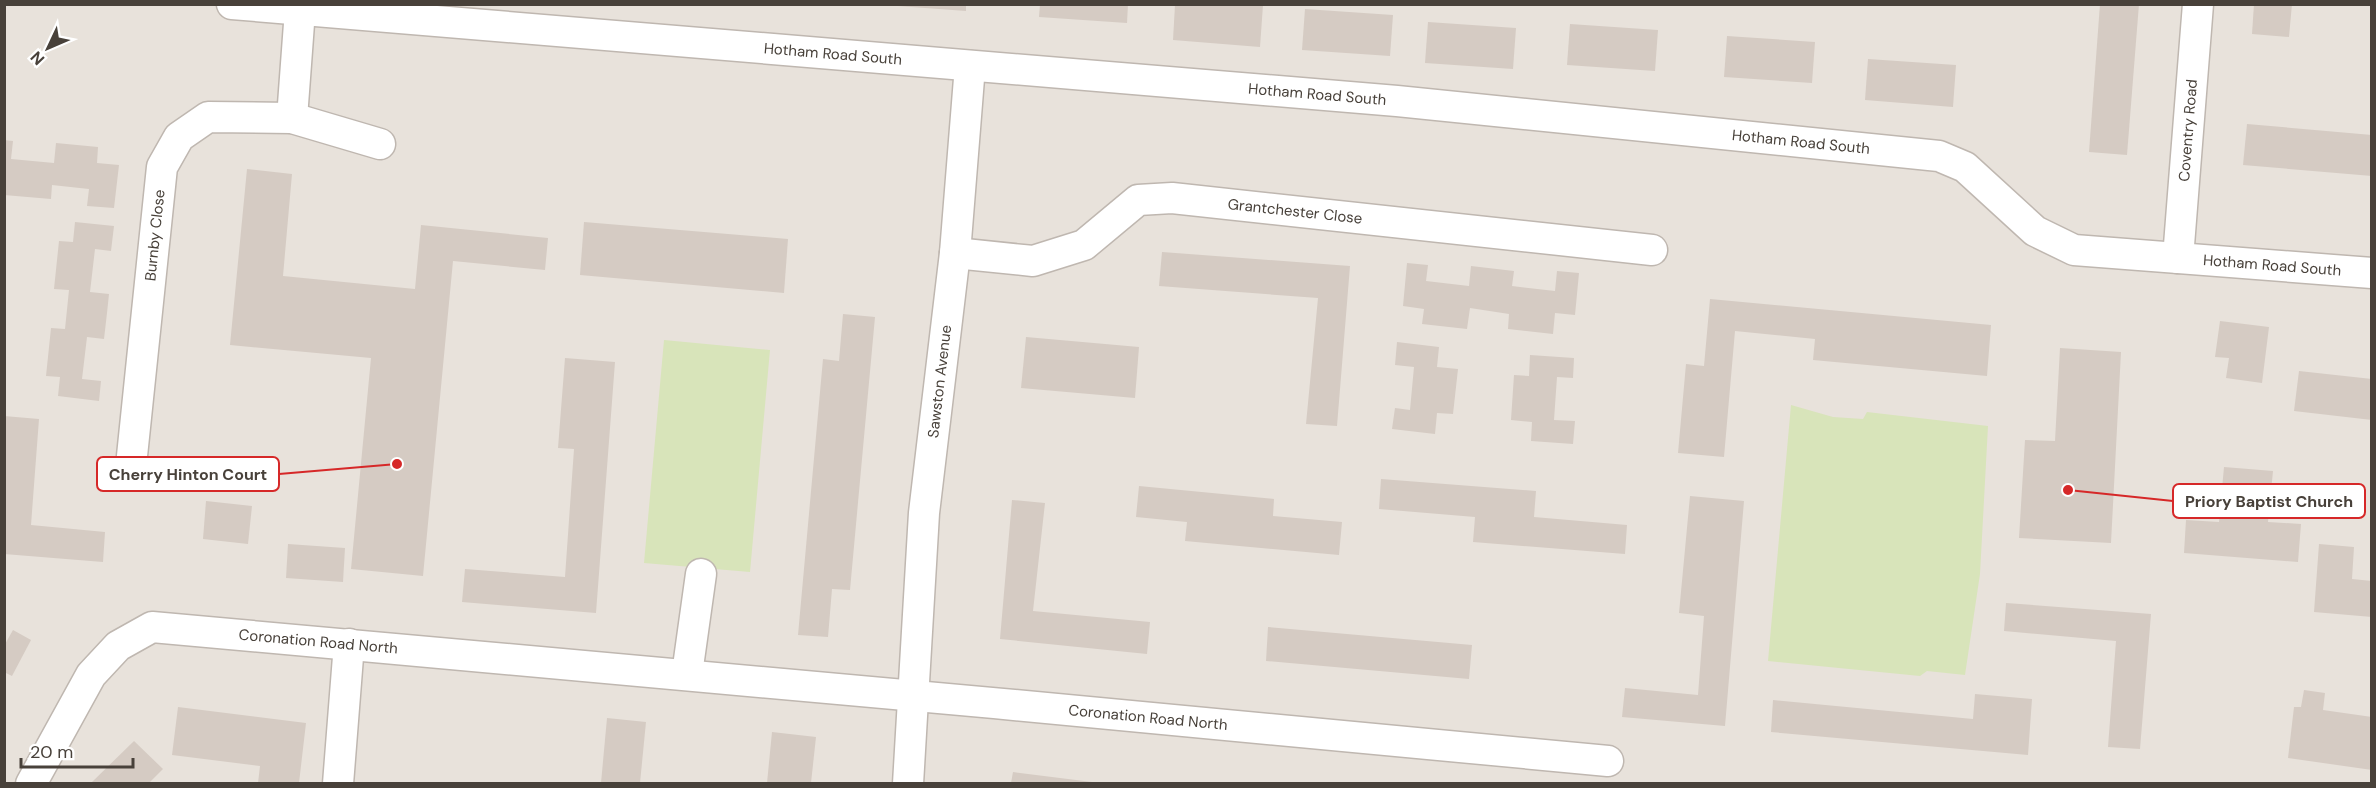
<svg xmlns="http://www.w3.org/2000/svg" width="2376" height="788" viewBox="0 0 2376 788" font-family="'DM Sans',sans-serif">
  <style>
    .residential { fill: #e8e2db }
    .green { fill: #d8e4ba }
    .building { fill: #d5cbc3 }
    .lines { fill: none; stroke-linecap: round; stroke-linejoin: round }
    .street-casing { stroke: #bfb7b0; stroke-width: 33 }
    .street { stroke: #fff; stroke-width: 30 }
    .labels { text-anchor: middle; stroke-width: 4.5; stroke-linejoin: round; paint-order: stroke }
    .street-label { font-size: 15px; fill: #48413a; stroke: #fff }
    .leader { fill: none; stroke: #d62828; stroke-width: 2 }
    .callout-dot { fill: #d62828; stroke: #fff; stroke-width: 2 }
    .callout { fill: #fff; stroke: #d62828; stroke-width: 2 }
    .callout-label { font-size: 16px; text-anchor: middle; font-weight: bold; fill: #48413a }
  </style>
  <rect width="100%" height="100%" fill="#f4f1ec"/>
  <!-- residential -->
  <rect class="residential" x="5" y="5" width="2366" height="778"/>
  <!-- green -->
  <g class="green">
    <path d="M 664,340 L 770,350 L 750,572 L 644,563 Z"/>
    <path d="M 1791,405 L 1833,417 L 1863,419 L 1867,412 L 1988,426 L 1980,574 L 1965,675 L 1927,671 L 1920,676 L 1768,661 Z"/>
  </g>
  <!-- building -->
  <g class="building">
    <path d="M 898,4 L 966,4 L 966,11 L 898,6 Z"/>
    <path d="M 1040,4 L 1128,4 L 1127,23 L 1039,17 Z"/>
    <path d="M 2100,4 L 2139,4 L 2127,155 L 2089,152 Z"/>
    <path d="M 2254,4 L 2292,4 L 2289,37 L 2252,34 Z"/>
    <path d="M 1175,5 L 1263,5 L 1260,47 L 1173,40 Z"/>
    <path d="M 1305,9 L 1393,15 L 1390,56 L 1302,50 Z"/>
    <path d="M 1428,22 L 1516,28 L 1513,69 L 1425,63 Z"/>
    <path d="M 1570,24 L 1658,30 L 1655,71 L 1567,65 Z"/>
    <path d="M 1727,36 L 1815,42 L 1812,83 L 1724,77 Z"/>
    <path d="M 1868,59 L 1956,65 L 1953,107 L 1865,100 Z"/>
    <path d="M 2247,124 L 2372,135 L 2372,176 L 2243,165 Z"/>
    <path d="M 4,140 L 13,141 L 11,159 L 54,163 L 56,143 L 98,147 L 97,163 L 119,165 L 114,208 L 87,206 L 89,189 L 52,185 L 51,199 L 4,195 Z"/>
    <path d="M 247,169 L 292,174 L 283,276 L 415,289 L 421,225 L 548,238 L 545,270 L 453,261 L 423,576 L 351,569 L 371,358 L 230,345 Z"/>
    <path d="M 75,222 L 114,226 L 111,251 L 95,249 L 90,292 L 109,294 L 107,313 L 104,339 L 87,337 L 82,379 L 101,381 L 99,401 L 58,396 L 60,377 L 46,376 L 51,328 L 65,329 L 69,290 L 54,289 L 59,241 L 73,242 Z"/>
    <path d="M 584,222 L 788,239 L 784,293 L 580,275 Z"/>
    <path d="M 1162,252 L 1350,266 L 1337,426 L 1306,424 L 1318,298 L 1159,286 Z"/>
    <path d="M 1407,263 L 1428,265 L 1426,281 L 1469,286 L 1471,266 L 1514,271 L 1512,286 L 1555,291 L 1557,271 L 1579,273 L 1575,315 L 1555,313 L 1553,334 L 1508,329 L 1509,314 L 1470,308 L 1467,329 L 1422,324 L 1424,309 L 1403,306 Z"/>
    <path d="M 1710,299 L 1991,325 L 1987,376 L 1813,360 L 1815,339 L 1735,331 L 1724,457 L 1678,453 L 1686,364 L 1704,366 Z"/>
    <path d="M 843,314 L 875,317 L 850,590 L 832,589 L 828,637 L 798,635 L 823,359 L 839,361 Z"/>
    <path d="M 2220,321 L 2269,327 L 2262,383 L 2226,378 L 2229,358 L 2215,357 Z"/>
    <path d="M 1026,337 L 1139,347 L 1135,398 L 1021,388 Z"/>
    <path d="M 1397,342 L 1439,347 L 1437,367 L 1458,369 L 1453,414 L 1437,413 L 1435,434 L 1392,429 L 1395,408 L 1410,410 L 1414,367 L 1395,365 Z"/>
    <path d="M 2060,348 L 2121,352 L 2111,543 L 2019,538 L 2025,440 L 2055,441 Z"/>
    <path d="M 1530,355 L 1574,358 L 1573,378 L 1557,377 L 1554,420 L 1575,421 L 1573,444 L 1531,441 L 1532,422 L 1511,420 L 1514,375 L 1529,376 Z"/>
    <path d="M 565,358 L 615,362 L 596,613 L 462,602 L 465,569 L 565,577 L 574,449 L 558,448 Z"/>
    <path d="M 2299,371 L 2372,379 L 2372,420 L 2294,411 Z"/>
    <path d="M 4,416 L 39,419 L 31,525 L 105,532 L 103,562 L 4,554 L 6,445 L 4,445 Z"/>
    <path d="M 2224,467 L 2273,471 L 2268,522 L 2301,524 L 2298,562 L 2184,553 L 2186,520 L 2219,522 Z"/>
    <path d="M 1381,479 L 1536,491 L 1534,517 L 1627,525 L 1625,554 L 1473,542 L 1475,517 L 1379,509 Z"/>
    <path d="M 1139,486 L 1274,499 L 1273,516 L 1342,522 L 1339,555 L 1185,541 L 1187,522 L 1136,517 Z"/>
    <path d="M 1690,496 L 1744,501 L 1725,726 L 1622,717 L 1625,688 L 1698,695 L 1704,616 L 1679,613 Z"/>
    <path d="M 1012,500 L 1045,503 L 1033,611 L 1150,622 L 1147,654 L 1000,639 Z"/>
    <path d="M 206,501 L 252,506 L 248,544 L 203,539 Z"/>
    <path d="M 288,544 L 345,548 L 343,582 L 286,578 Z"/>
    <path d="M 2319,544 L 2354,547 L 2352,579 L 2372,581 L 2372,617 L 2314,612 Z"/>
    <path d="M 2006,603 L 2151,614 L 2140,749 L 2108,747 L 2116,641 L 2004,631 Z"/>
    <path d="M 1268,627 L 1472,645 L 1469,679 L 1266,661 Z"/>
    <path d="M 13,630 L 31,640 L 12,676 L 4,672 L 4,646 Z"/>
    <path d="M 2304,690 L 2325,693 L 2323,710 L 2372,717 L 2372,770 L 2288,758 L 2294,707 L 2301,707 Z"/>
    <path d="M 1975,694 L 2032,699 L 2028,755 L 1771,732 L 1773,700 L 1973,719 Z"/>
    <path d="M 178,707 L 306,723 L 299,783 L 258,783 L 260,766 L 172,755 Z"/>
    <path d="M 607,718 L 646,722 L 640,783 L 601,783 Z"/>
    <path d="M 772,732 L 816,737 L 811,783 L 767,783 Z"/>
    <path d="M 134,741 L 163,769 L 149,783 L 91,783 Z"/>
    <path d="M 1013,772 L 1092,782 L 1092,783 L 1011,783 Z"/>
  </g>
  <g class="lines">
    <!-- street casing -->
    <g class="street-casing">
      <g id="street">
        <path id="s1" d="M 232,4 L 1397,101 L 1939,156 L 1965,167 L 2035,231 L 2074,250 L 2372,273"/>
        <path d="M 292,118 L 300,10"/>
        <path id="s2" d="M 955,253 L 1033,261 L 1084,245 L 1138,200 L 1172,198 L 1652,250"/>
        <path id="s3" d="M 2178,258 L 2198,4"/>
        <path id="s4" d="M 132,456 L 162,167 L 179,137 L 208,117 L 292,118 L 380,144"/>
        <path d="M 687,674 L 701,574"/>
        <path id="s5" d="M 31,784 L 91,675 L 118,646 L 152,627 C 637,669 1123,715 1608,761"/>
        <path d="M 338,784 L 349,644"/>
        <path id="s6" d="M 908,784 L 924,513 L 955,253 L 970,66"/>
      </g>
    </g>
    <!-- street -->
    <use href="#street" class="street"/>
  </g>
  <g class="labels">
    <!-- street labels -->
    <g class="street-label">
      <text dy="5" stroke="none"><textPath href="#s1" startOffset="603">Hotham Road South</textPath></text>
      <text dy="5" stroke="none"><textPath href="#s1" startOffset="1089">Hotham Road South</textPath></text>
      <text dy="5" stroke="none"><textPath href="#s3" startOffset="128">Coventry Road</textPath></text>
      <text dy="5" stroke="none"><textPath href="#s1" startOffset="1575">Hotham Road South</textPath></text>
      <text dy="5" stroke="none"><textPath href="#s2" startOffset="360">Grantchester Close</textPath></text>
      <text dy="5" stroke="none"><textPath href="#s4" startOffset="222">Burnby Close</textPath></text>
      <text dy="5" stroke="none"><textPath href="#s1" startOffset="2079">Hotham Road South</textPath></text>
      <text dy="5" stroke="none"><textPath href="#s6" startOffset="404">Sawston Avenue</textPath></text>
      <text dy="5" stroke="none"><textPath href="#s5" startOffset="370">Coronation Road North</textPath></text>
      <text dy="5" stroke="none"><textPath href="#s5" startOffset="1203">Coronation Road North</textPath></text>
    </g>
  </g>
  <!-- callouts -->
  <path class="leader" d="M397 464L279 474M2068 490L2173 501"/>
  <g class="callout-dot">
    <circle cx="397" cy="464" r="6"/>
    <circle cx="2068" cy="490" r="6"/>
  </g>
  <g class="callout">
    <rect x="97" y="457" width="182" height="34" rx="6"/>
    <rect x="2173" y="484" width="192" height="34" rx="6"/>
  </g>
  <g class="callout-label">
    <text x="188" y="480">Cherry Hinton Court</text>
    <text x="2269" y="507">Priory Baptist Church</text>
  </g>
  <!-- border -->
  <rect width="2376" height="788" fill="none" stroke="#48413a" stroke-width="12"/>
  <!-- north arrow -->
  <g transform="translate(48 48) rotate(226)" stroke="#ffffff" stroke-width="4.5" paint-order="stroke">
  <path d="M0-4.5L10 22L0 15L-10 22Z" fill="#48413a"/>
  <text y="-9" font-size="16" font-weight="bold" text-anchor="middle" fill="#48413a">N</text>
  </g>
  <!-- scale -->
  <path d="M21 758v9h112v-9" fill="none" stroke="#48413a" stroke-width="3"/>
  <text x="30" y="758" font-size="18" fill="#48413a" stroke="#ffffff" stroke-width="4.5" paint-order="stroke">20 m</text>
</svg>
